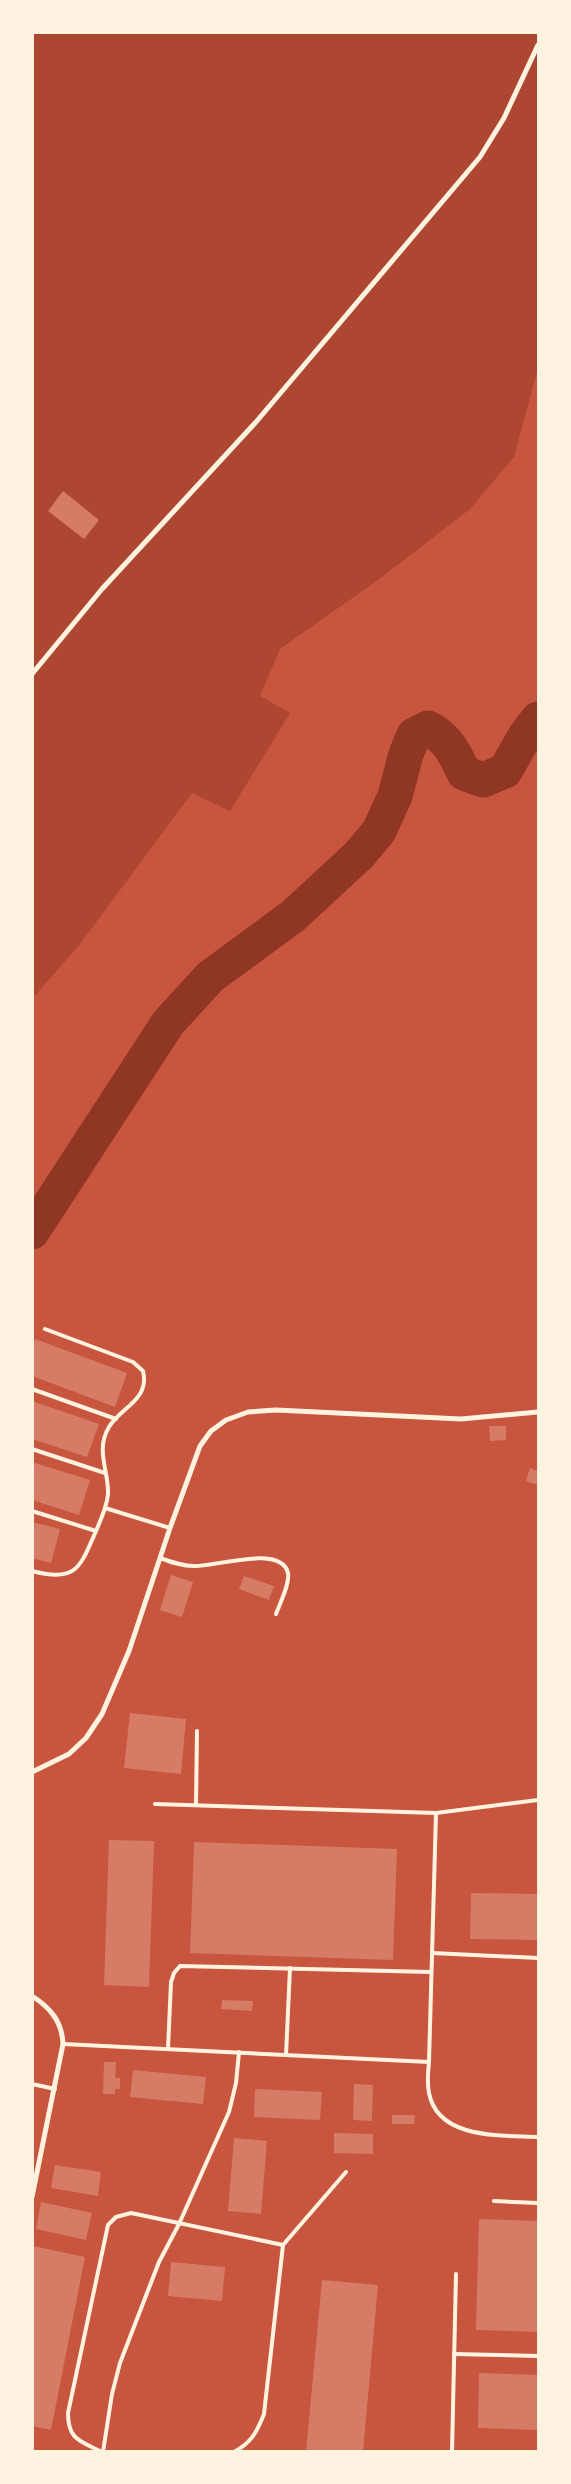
<svg xmlns="http://www.w3.org/2000/svg" width="571" height="2484" viewBox="0 0 571 2484" font-family="Helvetica,sans-serif">
  <style>
    .green { fill: #ae4732 }
    .lines { fill: none; stroke-linecap: round; stroke-linejoin: round }
    .river { stroke: #8f3625; stroke-width: 35 }
    .building { fill: #d67c66 }
    .service { stroke: #fff3e0; stroke-width: 4 }
    .minor { stroke: #fff3e0; stroke-width: 5 }
  </style>
  <rect width="100%" height="100%" fill="#c8553d"/>
  <!-- green -->
  <path class="green" d="M 33,33 L 538,33 L 538,368 L 514,457 L 470,509 L 378,580 L 280,649 L 260,696 L 290,713 L 230,811 L 192,793 L 80,944 L 33,998 Z"/>
  <g class="lines">
    <!-- river -->
    <path class="river" d="M 32,1232 L 168,1023 L 210,977 L 293,916 L 359,855 L 379,831 L 395,796 L 406,754 L 414,735 L 428,728 C 448,738 455,754 464,773 L 483,780 L 505,771 L 525,736 L 538,719"/>
  </g>
  <!-- building -->
  <g class="building">
    <path d="M 63,491 L 99,520 L 84,539 L 48,511 Z"/>
    <path d="M 35,1339 L 127,1373 L 115,1407 L 32,1376 L 32,1345 Z"/>
    <path d="M 32,1401 L 99,1424 L 87,1457 L 32,1439 Z"/>
    <path d="M 489,1426 L 506,1426 L 506,1440 L 490,1441 Z"/>
    <path d="M 32,1462 L 90,1480 L 79,1515 L 32,1500 Z"/>
    <path d="M 530,1468 L 538,1471 L 538,1485 L 526,1481 Z"/>
    <path d="M 32,1522 L 60,1529 L 51,1563 L 32,1558 Z"/>
    <path d="M 171,1575 L 193,1582 L 182,1617 L 160,1610 Z"/>
    <path d="M 244,1576 L 274,1586 L 269,1600 L 239,1589 Z"/>
    <path d="M 130,1713 L 186,1719 L 181,1774 L 124,1768 Z"/>
    <path d="M 109,1840 L 154,1841 L 149,1987 L 104,1985 Z"/>
    <path d="M 194,1842 L 397,1849 L 393,1960 L 190,1953 Z"/>
    <path d="M 471,1893 L 538,1894 L 538,1940 L 470,1939 Z"/>
    <path d="M 222,2000 L 253,2001 L 252,2011 L 221,2009 Z"/>
    <path d="M 104,2062 L 116,2062 L 115,2078 L 120,2078 L 120,2089 L 115,2089 L 115,2094 L 103,2094 Z"/>
    <path d="M 133,2070 L 206,2077 L 203,2104 L 130,2097 Z"/>
    <path d="M 354,2084 L 373,2085 L 372,2121 L 353,2120 Z"/>
    <path d="M 255,2089 L 322,2092 L 320,2120 L 254,2117 Z"/>
    <path d="M 392,2115 L 415,2115 L 414,2124 L 392,2124 Z"/>
    <path d="M 334,2133 L 373,2134 L 373,2154 L 334,2153 Z"/>
    <path d="M 234,2138 L 267,2141 L 261,2214 L 228,2211 Z"/>
    <path d="M 55,2165 L 101,2172 L 98,2196 L 51,2188 Z"/>
    <path d="M 41,2202 L 92,2213 L 86,2240 L 36,2229 Z"/>
    <path d="M 479,2219 L 538,2221 L 538,2332 L 476,2330 Z"/>
    <path d="M 33,2246 L 85,2257 L 51,2430 L 32,2426 Z"/>
    <path d="M 171,2262 L 225,2267 L 222,2301 L 168,2296 Z"/>
    <path d="M 322,2280 L 378,2285 L 363,2452 L 306,2452 Z"/>
    <path d="M 479,2373 L 538,2375 L 538,2430 L 478,2428 Z"/>
  </g>
  <g class="lines">
    <!-- service -->
    <g class="service">
      <path d="M 45,1329 L 133,1362 L 143,1371 C 150,1400 121,1407 109,1427 C 95,1450 109,1471 108,1494 C 107,1507 101,1519 96,1531"/>
      <path d="M 32,1389 L 116,1419"/>
      <path d="M 32,1449 L 105,1473"/>
      <path d="M 105,1508 L 170,1528"/>
      <path d="M 32,1511 L 96,1531 C 80,1567 77,1583 32,1571"/>
      <path d="M 160,1558 C 171,1562 182,1566 194,1566 C 215,1567 281,1544 288,1573 C 290,1584 280,1603 276,1614"/>
      <path d="M 155,1804 L 436,1813 L 429,2062"/>
      <path d="M 196,1805 L 197,1731"/>
      <path d="M 436,1813 L 538,1800"/>
      <path d="M 432,1953 L 538,1958"/>
      <path d="M 63,2044 L 429,2062 C 428,2071 427,2083 429,2093 C 438,2140 502,2135 538,2137"/>
      <path d="M 168,2049 L 171,1982 L 174,1973 L 180,1966 L 431,1972"/>
      <path d="M 286,2055 L 290,1968"/>
      <path d="M 32,2084 L 55,2089"/>
      <path d="M 494,2201 L 538,2203"/>
      <path d="M 454,2354 L 538,2356"/>
      <path d="M 102,2452 C 80,2441 68,2440 68,2413 L 108,2225 L 116,2217 L 131,2213 L 283,2245"/>
      <path d="M 103,2452 L 112,2394 L 120,2363 L 159,2262 L 179,2224 L 229,2112 L 236,2083 L 239,2052"/>
      <path d="M 234,2452 C 251,2443 257,2432 264,2414 L 283,2245 L 346,2172"/>
      <path d="M 452,2452 L 456,2274"/>
    </g>
    <!-- minor -->
    <g class="minor">
      <path d="M 32,674 L 102,589 L 256,422 L 480,157 L 504,118 L 538,45"/>
      <path d="M 32,1772 L 69,1754 L 86,1738 L 102,1714 L 129,1651 L 170,1528 L 200,1446 L 211,1431 L 226,1420 L 248,1412 L 276,1410 L 461,1419 L 538,1412"/>
      <path d="M 32,1996 C 51,2008 62,2022 63,2044 L 32,2197"/>
    </g>
  </g>
  <!-- border -->
  <rect width="571" height="2484" fill="none" stroke="#fff3e0" stroke-width="68"/>
</svg>
